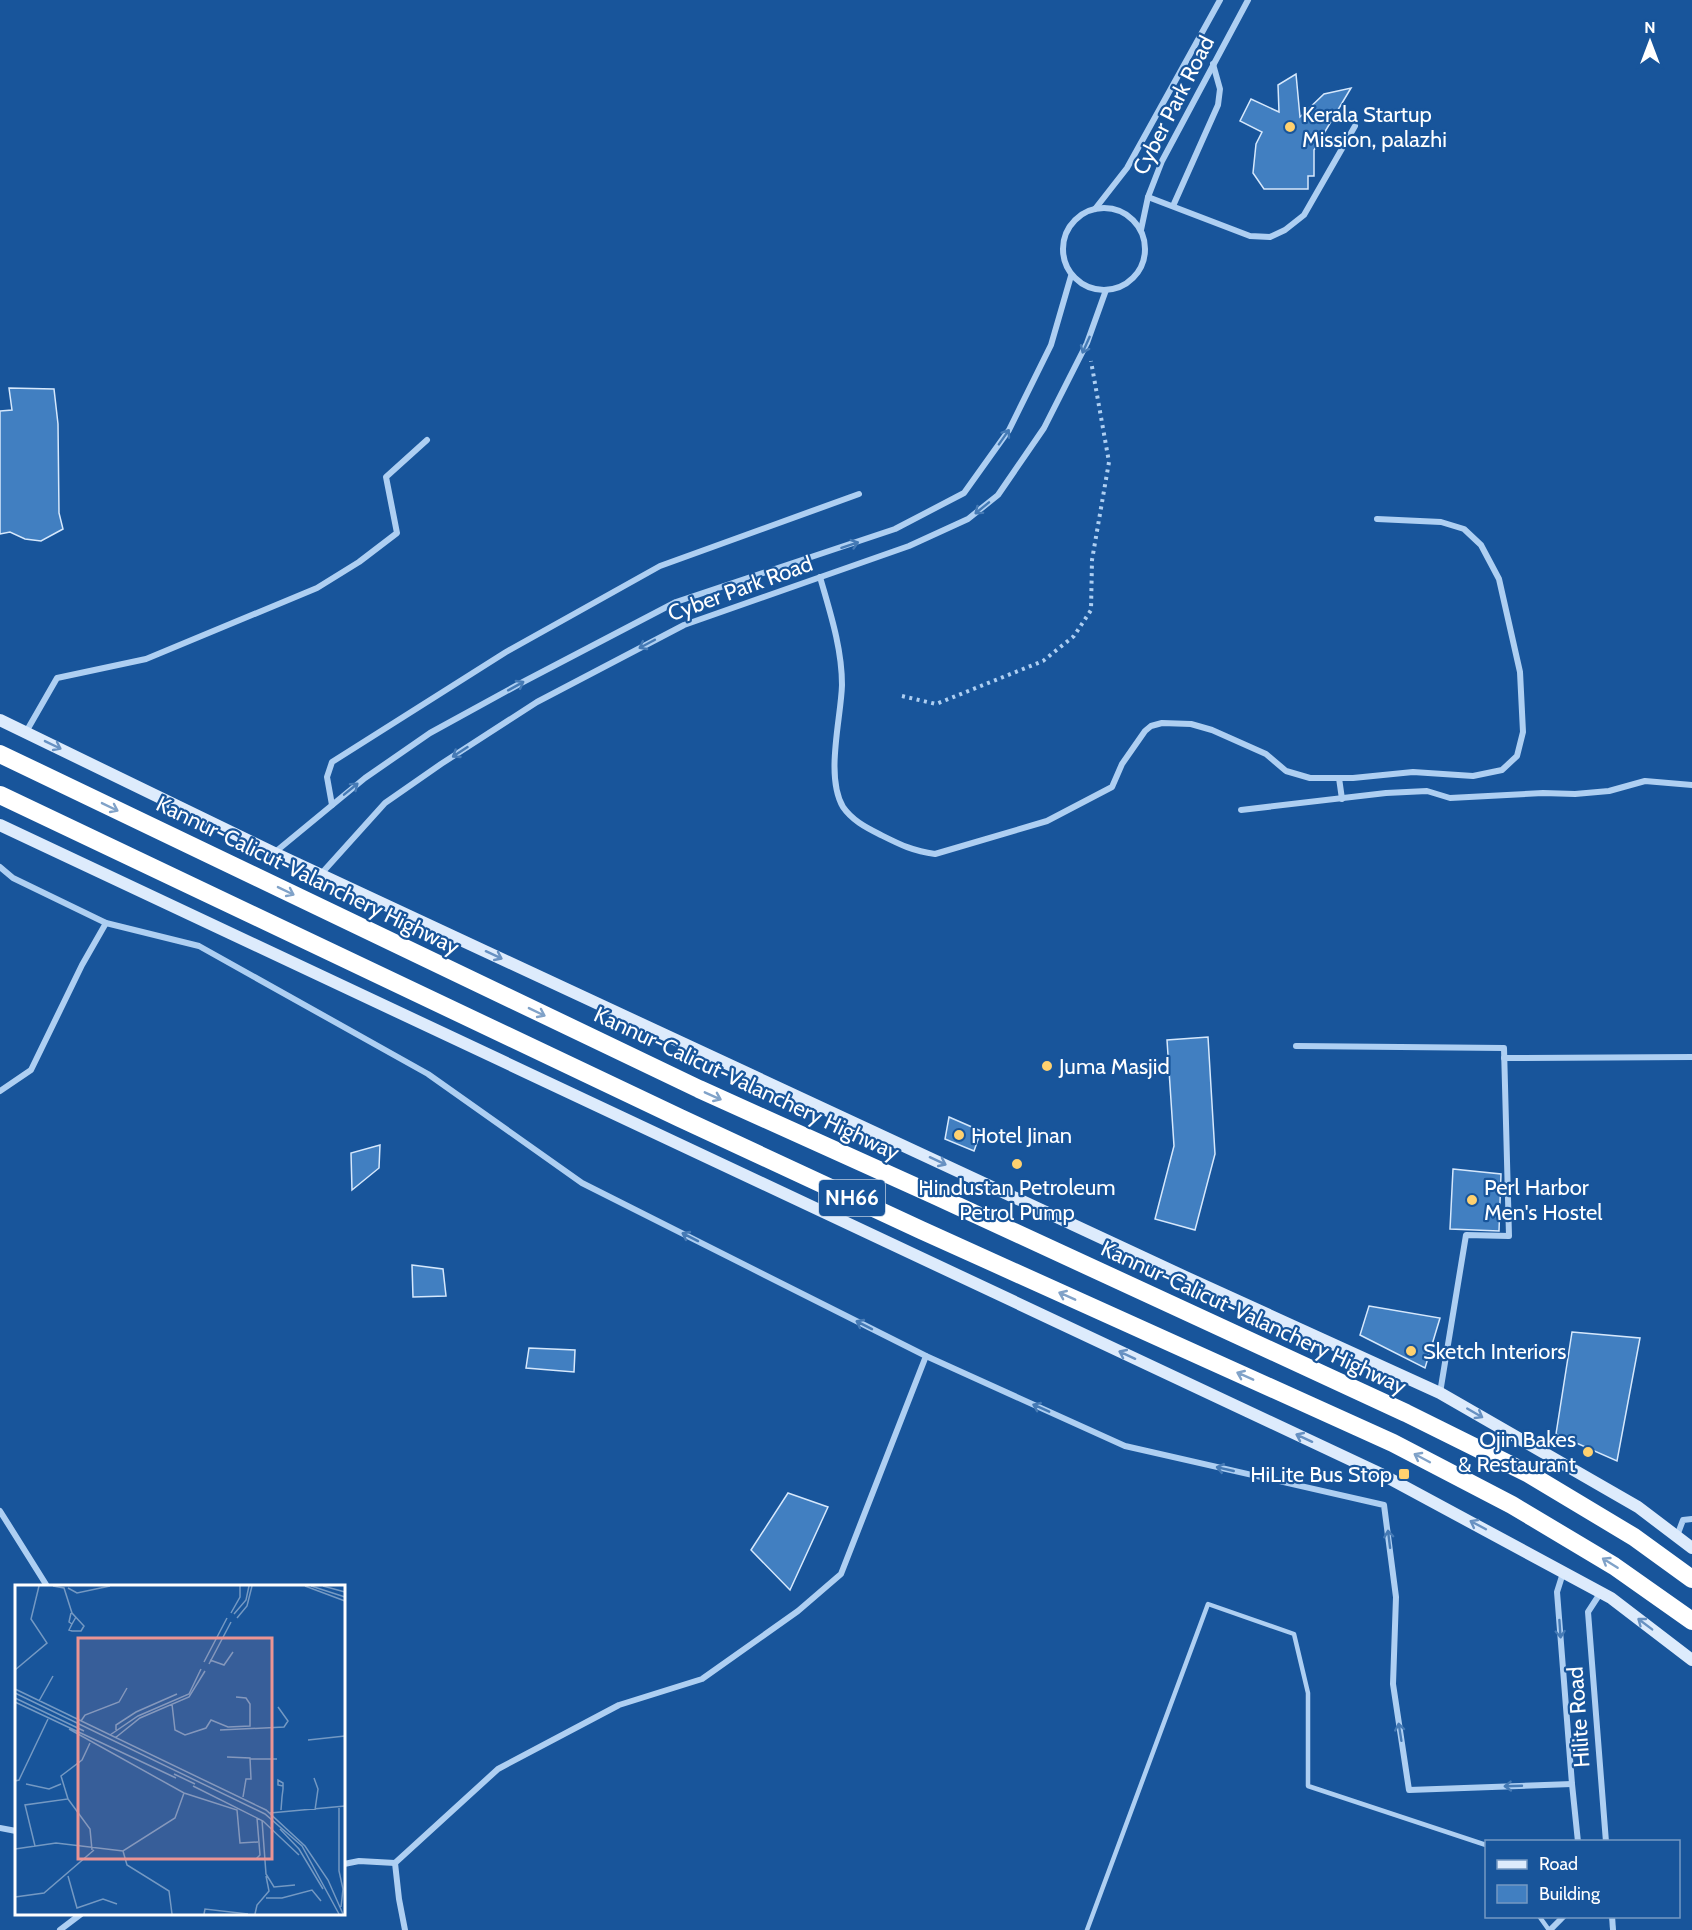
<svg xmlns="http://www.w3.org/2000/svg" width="1692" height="1930" viewBox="0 0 1692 1930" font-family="Cabin,sans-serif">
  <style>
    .building { fill: #417fc1; stroke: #d6e8fc; stroke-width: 1.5 }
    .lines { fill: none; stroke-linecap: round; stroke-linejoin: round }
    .path { stroke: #aecff2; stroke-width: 4; stroke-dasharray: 3 4.5; stroke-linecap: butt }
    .lane { stroke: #aecff2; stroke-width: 4.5 }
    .street { stroke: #aecff2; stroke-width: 6 }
    .secondary { stroke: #ddebfc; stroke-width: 12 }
    .highway { stroke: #fff; stroke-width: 18 }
    .oneway { stroke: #457ab5 }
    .oneway2 { stroke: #6791c2 }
    .oneway3 { stroke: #80a2c8 }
    .poi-dot { fill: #ffd16f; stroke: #18559b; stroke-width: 2 }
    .labels { text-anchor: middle; stroke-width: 4.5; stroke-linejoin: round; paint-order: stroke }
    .shield { fill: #18559b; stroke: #bacce1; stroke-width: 1.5 }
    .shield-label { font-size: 21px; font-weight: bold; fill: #fff }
    .street-label { font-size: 22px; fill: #fff; stroke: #18559b }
    .poi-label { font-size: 22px; fill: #fff; stroke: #18559b; text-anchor: start }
    .inset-road { fill: none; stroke: #7499c3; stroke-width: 1.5 }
    .view { fill: #ea9494; fill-opacity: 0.15; stroke: #ea9494; stroke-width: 3 }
    .inset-edge { fill: none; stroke: #fff; stroke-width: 3 }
  </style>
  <rect width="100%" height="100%" fill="#18559b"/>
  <!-- building -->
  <g class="building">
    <path d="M 1296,74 L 1300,117 L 1324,94 L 1351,88 L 1314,150 L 1314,176 L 1308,176 L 1308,189 L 1264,189 L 1253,173 L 1256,144 L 1262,132 L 1240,121 L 1251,99 L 1279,112 L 1278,85 Z"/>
    <path d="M 9,388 L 54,389 L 58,424 L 59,513 L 63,529 L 41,541 L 25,539 L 10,532 L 0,534 L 0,411 L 12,410 Z"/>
    <path d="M 1208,1037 L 1215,1154 L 1195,1230 L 1155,1219 L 1174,1146 L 1167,1040 Z"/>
    <path d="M 949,1117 L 981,1131 L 974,1151 L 945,1139 Z"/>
    <path d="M 380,1145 L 379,1168 L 352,1190 L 351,1153 Z"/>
    <path d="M 1453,1169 L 1501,1174 L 1499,1231 L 1450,1229 Z"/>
    <path d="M 412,1265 L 443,1269 L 446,1296 L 413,1297 Z"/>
    <path d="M 1369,1306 L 1440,1318 L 1425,1368 L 1360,1335 Z"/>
    <path d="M 1572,1332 L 1640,1338 L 1617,1461 L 1556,1434 Z"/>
    <path d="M 529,1348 L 575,1350 L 574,1372 L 526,1368 Z"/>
    <path d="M 788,1493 L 828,1507 L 790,1590 L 751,1550 Z"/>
  </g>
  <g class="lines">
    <!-- path -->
    <path class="path" d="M 902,696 L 936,704 L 1043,661 L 1074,636 L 1091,610 L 1092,560 L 1109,462 L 1091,361"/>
    <!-- lane -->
    <g class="lane">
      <path d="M 1539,1916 L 1549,1930"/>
      <path d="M 1087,1930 L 1208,1604 L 1294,1634 L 1308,1693 L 1308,1786 L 1486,1845"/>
    </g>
    <!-- street -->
    <g class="street">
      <path d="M 1148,197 L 1250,236 L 1270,237 L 1285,230 L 1304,215 L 1355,126"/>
      <path d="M 1173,206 L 1218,105 L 1220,89 L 1213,64"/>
      <circle cx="1104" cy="249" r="41"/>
      <path d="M 1095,209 L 1127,168 L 1220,0"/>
      <path d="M 1141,230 L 1148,197 L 1162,161 L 1248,0"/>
      <path d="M 820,577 C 830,612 842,648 842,685 C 841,719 825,776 843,807 C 852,820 865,827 879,834 C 899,844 912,851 935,854 L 1047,821 L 1112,787 L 1122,764 L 1145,731 L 1151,726 L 1162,723 L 1191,724 L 1212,730 L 1266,754 L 1286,771 L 1310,778 L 1353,778 L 1413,772 L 1473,776 L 1502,770 L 1517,756 L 1523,732 L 1520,672 L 1499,579 L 1481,545 L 1464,529 L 1441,522 L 1377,519"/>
      <path d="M 26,732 L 57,678 L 146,659 L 317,588 L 359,562 L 397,533 L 386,477 L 427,440"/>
      <path d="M 1339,778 L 1342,799"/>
      <path d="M 332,805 L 327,777 L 332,762 L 506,652 L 660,566 L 859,494"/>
      <path d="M 1241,810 L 1386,793 L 1427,791 L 1450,798 L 1543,793 L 1575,794 L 1609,791 L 1645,781 L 1692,785"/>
      <path d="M 274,853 L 365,778 L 430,733 L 523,682 L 676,602 L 895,529 L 964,493 L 1009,430 L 1051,345 L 1071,276"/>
      <path d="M 0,867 L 13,878 L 106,923 L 199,946 L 428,1074 L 582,1183 L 926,1356 L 1125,1446 L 1384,1505 L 1396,1597 L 1393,1684 L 1409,1790 L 1572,1784"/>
      <path d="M 321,874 L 385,803 L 441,764 L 537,702 L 684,625 L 909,546 L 968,519 L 998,495 L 1044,428 L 1087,343 L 1106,290"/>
      <path d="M 1296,1046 L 1504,1048 L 1509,1236 L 1466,1235 L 1440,1393"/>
      <path d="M 1504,1058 L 1692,1057"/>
      <path d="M 0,1091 L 31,1070 L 82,965 L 106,923"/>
      <path d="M 0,1511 L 47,1586"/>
      <path d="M 1677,1536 L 1683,1520 L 1692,1519"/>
      <path d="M 1563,1573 L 1557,1592 L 1572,1784 L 1578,1842"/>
      <path d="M 1601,1592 L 1588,1612 L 1606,1842"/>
      <path d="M 0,1828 L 16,1831"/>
      <path d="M 395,1863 L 399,1899 L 405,1930"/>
      <path d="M 344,1864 L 359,1861 L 395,1863 L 498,1769 L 619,1705 L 702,1679 L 798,1611 L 841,1574 L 926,1356"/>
      <path d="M 1612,1916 L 1613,1930"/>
      <path d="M 60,1930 L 81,1914"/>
      <path d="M 1550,1930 L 1564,1916"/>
    </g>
    <!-- secondary -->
    <g class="secondary">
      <path d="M 0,720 L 274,853 L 1181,1275 L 1440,1393 L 1638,1507 L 1692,1548"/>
      <path d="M 0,825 L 1383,1475 L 1611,1598 L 1692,1660"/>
    </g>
    <!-- highway -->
    <g class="highway">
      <path d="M 0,754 L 699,1089 L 934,1195 L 1406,1413 L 1529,1474 L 1634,1537 L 1692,1579"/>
      <path d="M 0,795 L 680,1118 L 921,1230 L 1393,1443 L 1512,1505 L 1614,1566 L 1692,1621"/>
    </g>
  </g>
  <!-- one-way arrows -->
  <defs><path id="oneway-shaft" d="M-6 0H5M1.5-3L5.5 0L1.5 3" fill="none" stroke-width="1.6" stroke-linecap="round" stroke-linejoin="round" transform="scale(1.5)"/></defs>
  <g class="oneway">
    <use href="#oneway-shaft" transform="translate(1086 345) rotate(114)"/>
    <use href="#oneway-shaft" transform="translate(1004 437) rotate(-55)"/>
    <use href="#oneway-shaft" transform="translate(982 508) rotate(141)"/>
    <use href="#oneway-shaft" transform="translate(850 545) rotate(-18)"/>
    <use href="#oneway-shaft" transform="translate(647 644) rotate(152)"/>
    <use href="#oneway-shaft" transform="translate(516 686) rotate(-29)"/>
    <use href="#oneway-shaft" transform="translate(460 752) rotate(147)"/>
    <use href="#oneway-shaft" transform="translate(351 789) rotate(-39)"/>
    <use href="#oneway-shaft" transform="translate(690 1237) rotate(-153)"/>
    <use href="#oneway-shaft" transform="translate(864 1325) rotate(-153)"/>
    <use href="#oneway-shaft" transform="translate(1041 1408) rotate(-156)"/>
    <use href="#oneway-shaft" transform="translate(1225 1469) rotate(-167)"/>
    <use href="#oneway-shaft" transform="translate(1389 1539) rotate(-97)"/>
    <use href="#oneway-shaft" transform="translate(1560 1629) rotate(86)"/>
    <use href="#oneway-shaft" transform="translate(1400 1732) rotate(-99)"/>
    <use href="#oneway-shaft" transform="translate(1513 1786) rotate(178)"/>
  </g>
  <g class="oneway2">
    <use href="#oneway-shaft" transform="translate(53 745) rotate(26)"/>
    <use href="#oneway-shaft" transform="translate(494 955) rotate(25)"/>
    <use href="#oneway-shaft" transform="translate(938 1161) rotate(25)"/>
    <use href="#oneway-shaft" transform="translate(1127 1355) rotate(-155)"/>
    <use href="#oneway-shaft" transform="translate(1475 1413) rotate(30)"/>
    <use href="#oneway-shaft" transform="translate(1304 1438) rotate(-155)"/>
    <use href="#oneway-shaft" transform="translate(1478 1525) rotate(-152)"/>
    <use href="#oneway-shaft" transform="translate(1645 1624) rotate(-143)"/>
  </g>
  <g class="oneway3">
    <use href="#oneway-shaft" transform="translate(110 807) rotate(26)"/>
    <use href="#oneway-shaft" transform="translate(286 891) rotate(26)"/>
    <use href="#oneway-shaft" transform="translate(537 1012) rotate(26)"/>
    <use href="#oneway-shaft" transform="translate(713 1096) rotate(24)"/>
    <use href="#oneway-shaft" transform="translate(1067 1296) rotate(-156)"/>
    <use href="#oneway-shaft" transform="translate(1245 1376) rotate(-156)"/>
    <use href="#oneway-shaft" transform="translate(1422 1458) rotate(-152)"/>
    <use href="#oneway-shaft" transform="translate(1610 1563) rotate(-148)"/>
  </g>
  <!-- markers -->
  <g class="poi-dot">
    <circle cx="1290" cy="127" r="6"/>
    <circle cx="1047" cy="1066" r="6"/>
    <circle cx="959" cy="1135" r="6"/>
    <circle cx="1017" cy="1164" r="6"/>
    <circle cx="1472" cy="1200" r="6"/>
    <circle cx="1411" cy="1351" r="6"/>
    <circle cx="1588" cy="1452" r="6"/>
    <rect x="1398" y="1468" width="12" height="12" rx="3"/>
  </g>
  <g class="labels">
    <!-- shield labels -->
    <rect class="shield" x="819" y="1180" width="66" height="36" rx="4.5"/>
    <g class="shield-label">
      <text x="852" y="1205">NH66</text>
    </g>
    <!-- street labels -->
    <g class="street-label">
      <text transform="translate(1173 105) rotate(-63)" y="8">Cyber Park Road</text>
      <text transform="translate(740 588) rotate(-20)" y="8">Cyber Park Road</text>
      <text transform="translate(308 875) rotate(26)" y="8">Kannur-Calicut-Valanchery Highway</text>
      <text transform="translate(747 1083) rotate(25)" y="8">Kannur-Calicut-Valanchery Highway</text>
      <text transform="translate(1254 1317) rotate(25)" y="8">Kannur-Calicut-Valanchery Highway</text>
      <text transform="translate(1578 1717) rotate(-94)" y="8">Hilite Road</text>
    </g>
    <!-- poi labels -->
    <g class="poi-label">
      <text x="1302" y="122">Kerala Startup<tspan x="1302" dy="25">Mission, palazhi</tspan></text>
      <text x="1059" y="1074">Juma Masjid</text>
      <text x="971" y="1143">Hotel Jinan</text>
      <text x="1017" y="1195" text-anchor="middle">Hindustan Petroleum<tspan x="1017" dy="25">Petrol Pump</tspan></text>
      <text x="1484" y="1195">Perl Harbor<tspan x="1484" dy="25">Men's Hostel</tspan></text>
      <text x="1423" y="1359">Sketch Interiors</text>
      <text x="1576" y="1447" text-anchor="end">Ojin Bakes<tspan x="1576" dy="25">&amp; Restaurant</tspan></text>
      <text x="1392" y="1482" text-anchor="end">HiLite Bus Stop</text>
    </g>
  </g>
  <!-- overview -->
  <g transform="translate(15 1585)">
    <rect width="330" height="330" fill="#18559b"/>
    <path class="inset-road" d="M 38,1 L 49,3 L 57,28 L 69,41 L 66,46 L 57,46 L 54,45 L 57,39M 290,1 L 330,16M 296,1 L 330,12M 308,1 L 330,7M 53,3 L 62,8 L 95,1M 56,28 L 54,37 L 57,39 L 61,32M 216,28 L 225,12 L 225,1M 219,29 L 231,15 L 234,1M 222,33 L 232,21 L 237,1M 195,75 L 209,80 L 218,67M 189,77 L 212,33M 194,79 L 216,37M 0,85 L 32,58 L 16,34 L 24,1M 0,104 L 251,225 L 290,261 L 313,295 L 328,329M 0,108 L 250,229 L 287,261 L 324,329M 0,113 L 69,146M 24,116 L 38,91M 0,117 L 161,193M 157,119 L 160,145 L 170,150 L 191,143 L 196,135 L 213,142 L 235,141 L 235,119 L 231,113 L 221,112M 66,136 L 70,130 L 104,117 L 112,103M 54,144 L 169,208 L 222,225 L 225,258 L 243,257M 101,145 L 101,140 L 121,127 L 162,109M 205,145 L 269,142 L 273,136 L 263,122M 95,150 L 123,131 L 174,109 L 186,84M 100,153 L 125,133 L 174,112 L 190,86M 293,155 L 330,151M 212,172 L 235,173 L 236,194 L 231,194 L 228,212M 235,174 L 262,174M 159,189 L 180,199M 299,193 L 303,204 L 300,225M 0,196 L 4,195 L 33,134M 11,199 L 34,204 L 46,199M 178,201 L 248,236 L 284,270M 53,214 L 75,244 L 77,265M 324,223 L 324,286 L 328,304 L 326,322M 266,225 L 267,212 L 268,204 L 268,198 L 263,195 L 263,200 L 268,201M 255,228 L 330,221M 247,235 L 251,289 L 259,302 L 280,300M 265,244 L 284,264 L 308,304M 20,261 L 10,220 L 53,214 L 46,191 L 67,175 L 75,158M 0,264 L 41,258 L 108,266 L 160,233 L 169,208M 108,266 L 112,280 L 154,306 L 157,329M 241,274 L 245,270 L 242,233M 53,291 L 62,323 L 88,314 L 102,319M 0,312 L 29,308 L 79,265M 251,313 L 267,313 L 297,305 L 306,316M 189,329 L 190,324 L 233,329M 240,329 L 242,320 L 254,306 L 251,291"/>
    <path class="view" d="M 63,53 L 257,53 L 257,274 L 63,274 Z"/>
    <rect width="330" height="330" class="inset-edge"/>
  </g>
  <!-- legend -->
  <rect x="1485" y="1840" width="195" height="78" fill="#18559b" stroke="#7499c3" stroke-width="1.5"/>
  <rect x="1497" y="1860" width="30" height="9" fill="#ddebfc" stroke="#7499c3" stroke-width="1.5"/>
  <text x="1539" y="1870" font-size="18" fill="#ffffff">Road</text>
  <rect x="1497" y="1885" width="30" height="18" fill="#417fc1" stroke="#7499c3" stroke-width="1.5"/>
  <text x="1539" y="1900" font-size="18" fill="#ffffff">Building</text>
  <!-- north arrow -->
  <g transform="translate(1650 42)" stroke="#18559b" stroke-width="4.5" paint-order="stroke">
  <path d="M0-4.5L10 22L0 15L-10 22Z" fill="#ffffff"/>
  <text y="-9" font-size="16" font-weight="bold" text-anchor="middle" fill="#ffffff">N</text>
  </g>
</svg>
